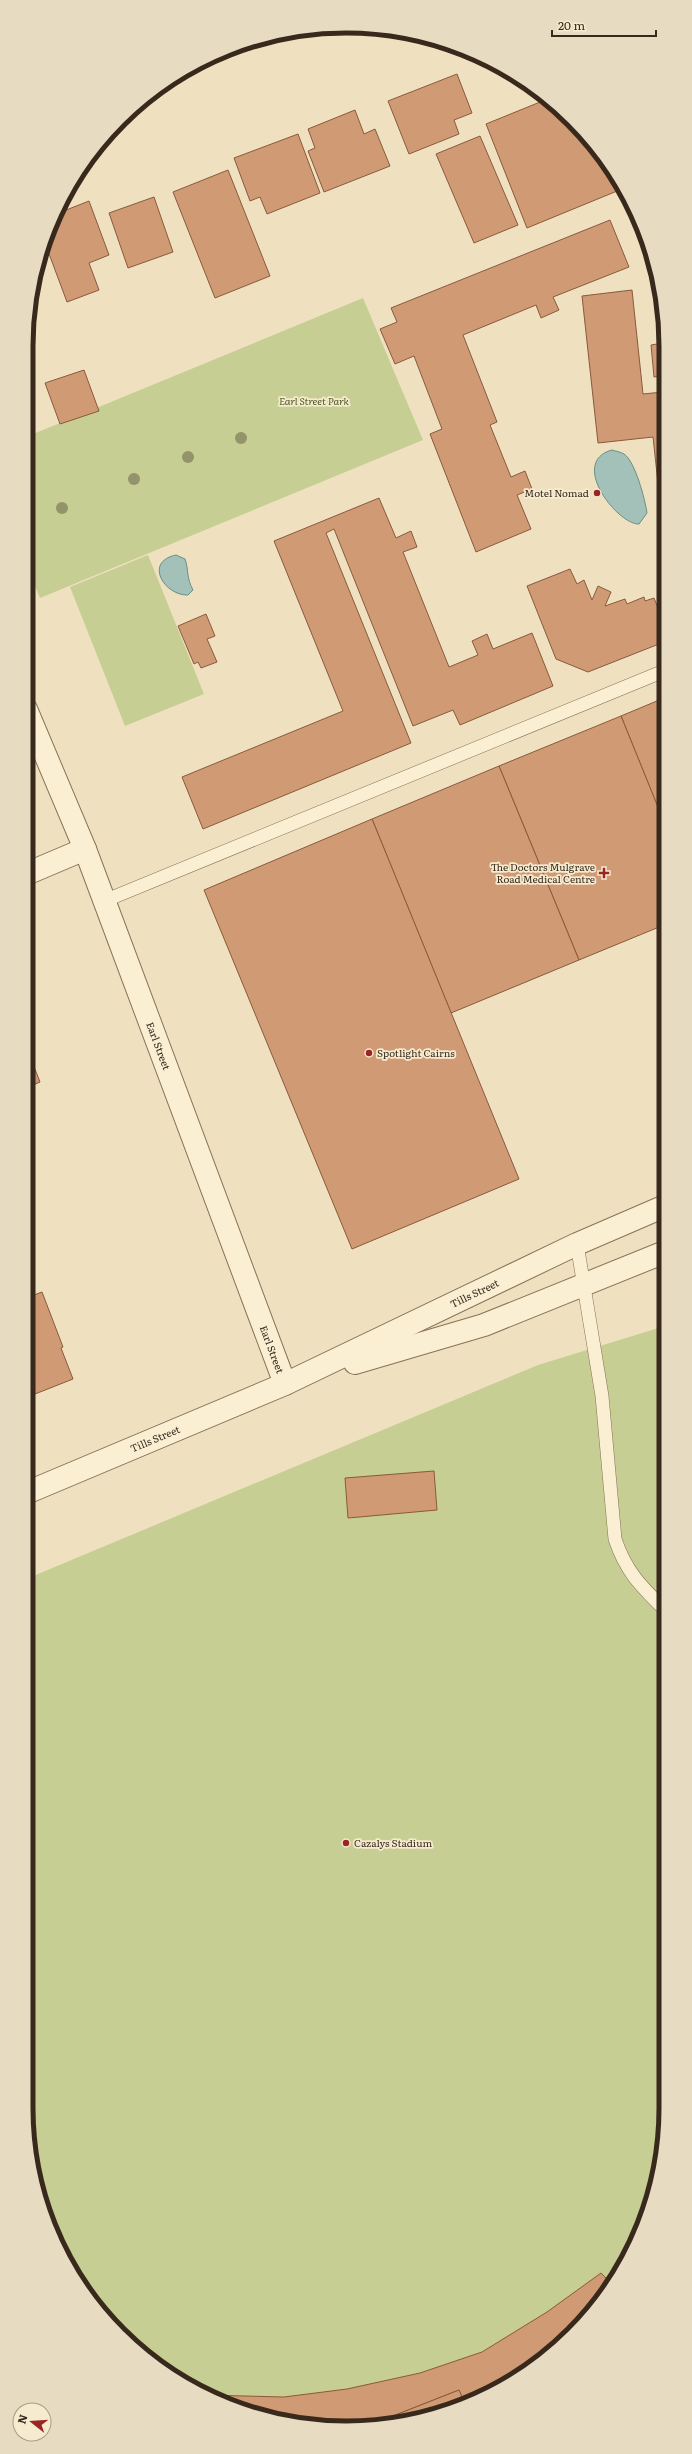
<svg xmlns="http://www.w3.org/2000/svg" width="692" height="2454" viewBox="0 0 692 2454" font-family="Literata,serif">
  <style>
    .green { fill: #c7ce93 }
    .water { fill: #a3c1b8; stroke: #6a8f86 }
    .building { fill: #cf9a74; stroke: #895a3c }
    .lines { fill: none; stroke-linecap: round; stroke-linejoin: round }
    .service-casing { stroke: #897257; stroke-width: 14 }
    .minor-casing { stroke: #897257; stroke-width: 24 }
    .tertiary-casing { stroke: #897257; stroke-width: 24 }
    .service { stroke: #faeed3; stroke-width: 13 }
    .minor { stroke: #faeed3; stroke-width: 22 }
    .tertiary { stroke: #faeed3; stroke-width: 22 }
    .tree { fill: #939469 }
    .poi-dot { fill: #9a2526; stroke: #f6ebcf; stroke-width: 1.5 }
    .labels { text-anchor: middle; stroke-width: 3.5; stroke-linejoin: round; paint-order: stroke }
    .park-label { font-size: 10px; font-style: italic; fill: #485522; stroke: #f6ebcf }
    .poi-label { font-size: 10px; fill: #38291c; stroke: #f6ebcf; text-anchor: end }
    .street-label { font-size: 10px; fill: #38291c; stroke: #f6ebcf }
    .rim { fill: none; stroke: #38291c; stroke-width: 5 }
  </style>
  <rect width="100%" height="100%" fill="#efe1c0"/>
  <!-- green -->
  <g class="green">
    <path d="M 363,298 L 423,440 L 40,598 L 26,564 L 26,437 Z"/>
    <path d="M 148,555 L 204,694 L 125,726 L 70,587 Z"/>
    <path d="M 665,1326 L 666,2108 L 660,2170 L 623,2268 L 586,2319 L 541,2362 L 488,2395 L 429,2417 L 325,2427 L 263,2417 L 205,2395 L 151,2362 L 106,2319 L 50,2230 L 32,2170 L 26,2108 L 26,1579 L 538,1365 Z"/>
  </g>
  <!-- water -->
  <g class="water">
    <path d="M 612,450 C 615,451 621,452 624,454 C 635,461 645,499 647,513 L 639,524 C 618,525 568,462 612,450 Z"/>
    <path d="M 176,555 L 185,559 C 189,570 186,577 193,590 L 188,595 C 165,596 143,562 176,555 Z"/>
  </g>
  <!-- building -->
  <g class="building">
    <path d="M 457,74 L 472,113 L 454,120 L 459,134 L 409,154 L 388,101 Z"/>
    <path d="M 545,100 L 572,120 L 622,189 L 527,228 L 486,124 Z"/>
    <path d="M 355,110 L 364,134 L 375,129 L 390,166 L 324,192 L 308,151 L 315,148 L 308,129 Z"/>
    <path d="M 298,134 L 320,193 L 267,214 L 260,197 L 250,201 L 234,158 Z"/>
    <path d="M 480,136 L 518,225 L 474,243 L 436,154 Z"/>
    <path d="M 228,170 L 270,276 L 215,298 L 173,192 Z"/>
    <path d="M 154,197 L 173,252 L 128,268 L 109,213 Z"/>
    <path d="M 89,201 L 109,255 L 89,263 L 99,290 L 67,302 L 45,243 L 56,214 Z"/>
    <path d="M 610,220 L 629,267 L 553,297 L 559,310 L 541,318 L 536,305 L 463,335 L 497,422 L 490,425 L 511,477 L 525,471 L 532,489 L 517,495 L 531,529 L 476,552 L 430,434 L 442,429 L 414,356 L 395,364 L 380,329 L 397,322 L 391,308 Z"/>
    <path d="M 632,290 L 643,394 L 663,392 L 664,539 L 653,437 L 598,443 L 582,296 Z"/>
    <path d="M 663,343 L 663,376 L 654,377 L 651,345 Z"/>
    <path d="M 84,370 L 99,411 L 60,424 L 45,383 Z"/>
    <path d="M 379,498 L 396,538 L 411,531 L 417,547 L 403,552 L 449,667 L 478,655 L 472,641 L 487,634 L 493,649 L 532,633 L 553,686 L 460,725 L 453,710 L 413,726 L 334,529 L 326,533 L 411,743 L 203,829 L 182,777 L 343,711 L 274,541 Z"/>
    <path d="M 570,569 L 577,584 L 584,580 L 592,600 L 598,586 L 611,592 L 605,606 L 625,599 L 627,604 L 644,597 L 645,601 L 654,598 L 664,623 L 664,642 L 588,672 L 556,659 L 527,586 Z"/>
    <path d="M 206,614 L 215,636 L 207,639 L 217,662 L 201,668 L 198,662 L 194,664 L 178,626 Z"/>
    <path d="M 664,698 L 664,808 L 659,810 L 621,716 Z"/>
    <path d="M 621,716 L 664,822 L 664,925 L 579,960 L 499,766 Z"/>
    <path d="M 499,766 L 579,960 L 451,1013 L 372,819 Z"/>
    <path d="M 664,808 L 664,822 L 659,810 Z"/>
    <path d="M 372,819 L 519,1179 L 352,1249 L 204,890 Z"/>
    <path d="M 26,1046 L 40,1082 L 26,1088 Z"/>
    <path d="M 42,1292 L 63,1347 L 61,1348 L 73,1379 L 35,1394 L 26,1373 L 26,1298 Z"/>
    <path d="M 434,1471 L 437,1510 L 348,1518 L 345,1478 Z"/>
    <path d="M 601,2273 L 612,2284 L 586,2319 L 541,2362 L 488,2395 L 465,2404 L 459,2390 L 393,2416 L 367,2423 L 325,2427 L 263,2417 L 205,2395 L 284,2397 L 347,2389 L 420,2373 L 482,2352 L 547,2312 Z"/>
    <path d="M 459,2390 L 465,2404 L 429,2417 L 367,2423 L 393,2416 Z"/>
  </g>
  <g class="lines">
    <!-- service casing -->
    <g class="service-casing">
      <g id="service">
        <path d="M 104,901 L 664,671"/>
        <path d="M 577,1244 L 602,1396 L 615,1539 C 626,1572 641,1586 665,1610"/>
      </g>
    </g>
    <!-- minor casing -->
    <g class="minor-casing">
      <g id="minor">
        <path id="s1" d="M 26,709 L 85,849 L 285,1384"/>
        <path d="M 26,874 L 85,849"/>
      </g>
    </g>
    <!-- tertiary casing -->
    <g class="tertiary-casing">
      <g id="tertiary">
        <path d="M 355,1363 L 484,1325 L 665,1252"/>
        <path id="s2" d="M 26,1493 L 285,1384 L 577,1244 L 665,1206"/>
      </g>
    </g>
    <!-- service -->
    <use href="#service" class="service"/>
    <!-- minor -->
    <use href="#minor" class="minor"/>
    <!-- tertiary -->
    <use href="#tertiary" class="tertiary"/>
  </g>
  <!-- trees -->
  <g class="tree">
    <circle cx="241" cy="438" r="6"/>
    <circle cx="188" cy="457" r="6"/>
    <circle cx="134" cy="479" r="6"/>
    <circle cx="62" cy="508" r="6"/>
  </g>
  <!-- markers -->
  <g class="poi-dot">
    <circle cx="597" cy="493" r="4"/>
    <path d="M602 867h4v4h4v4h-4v4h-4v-4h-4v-4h4z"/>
    <circle cx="369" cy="1053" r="4"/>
    <circle cx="346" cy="1843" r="4"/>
  </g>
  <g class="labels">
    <!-- park labels -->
    <g class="park-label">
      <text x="314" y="405">Earl Street Park</text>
    </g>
    <!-- poi labels -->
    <g class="poi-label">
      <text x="589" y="497">Motel Nomad</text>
      <text x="595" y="871">The Doctors Mulgrave<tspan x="595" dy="12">Road Medical Centre</tspan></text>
      <text x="377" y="1057" text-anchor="start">Spotlight Cairns</text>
      <text x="354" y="1847" text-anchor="start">Cazalys Stadium</text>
    </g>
    <!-- street labels -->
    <g class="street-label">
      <text dy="4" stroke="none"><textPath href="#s1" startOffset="362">Earl Street</textPath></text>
      <text dy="4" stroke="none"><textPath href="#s2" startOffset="491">Tills Street</textPath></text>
      <text dy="4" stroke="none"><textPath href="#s1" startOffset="686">Earl Street</textPath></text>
      <text dy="4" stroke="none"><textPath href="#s2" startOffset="140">Tills Street</textPath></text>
    </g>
  </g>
  <!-- crop -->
  <path d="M0 0H692V2454H0ZM346 33H346A313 313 0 0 1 659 346V2108A313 313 0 0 1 346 2421H346A313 313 0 0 1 33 2108V346A313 313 0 0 1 346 33Z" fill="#e7dbc1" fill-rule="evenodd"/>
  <path class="rim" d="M346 33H346A313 313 0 0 1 659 346V2108A313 313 0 0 1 346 2421H346A313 313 0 0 1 33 2108V346A313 313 0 0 1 346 33Z"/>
  <!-- north arrow -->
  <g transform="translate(32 2422) rotate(287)"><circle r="19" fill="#f6ebcf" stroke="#aa9d87"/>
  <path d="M0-3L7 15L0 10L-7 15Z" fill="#9a2526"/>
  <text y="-6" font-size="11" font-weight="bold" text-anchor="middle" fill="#38291c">N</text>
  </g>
  <!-- scale -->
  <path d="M552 30v6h104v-6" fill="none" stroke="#38291c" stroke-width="2"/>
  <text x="558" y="30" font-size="12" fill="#38291c" stroke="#f6ebcf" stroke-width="3" paint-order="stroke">20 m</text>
</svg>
